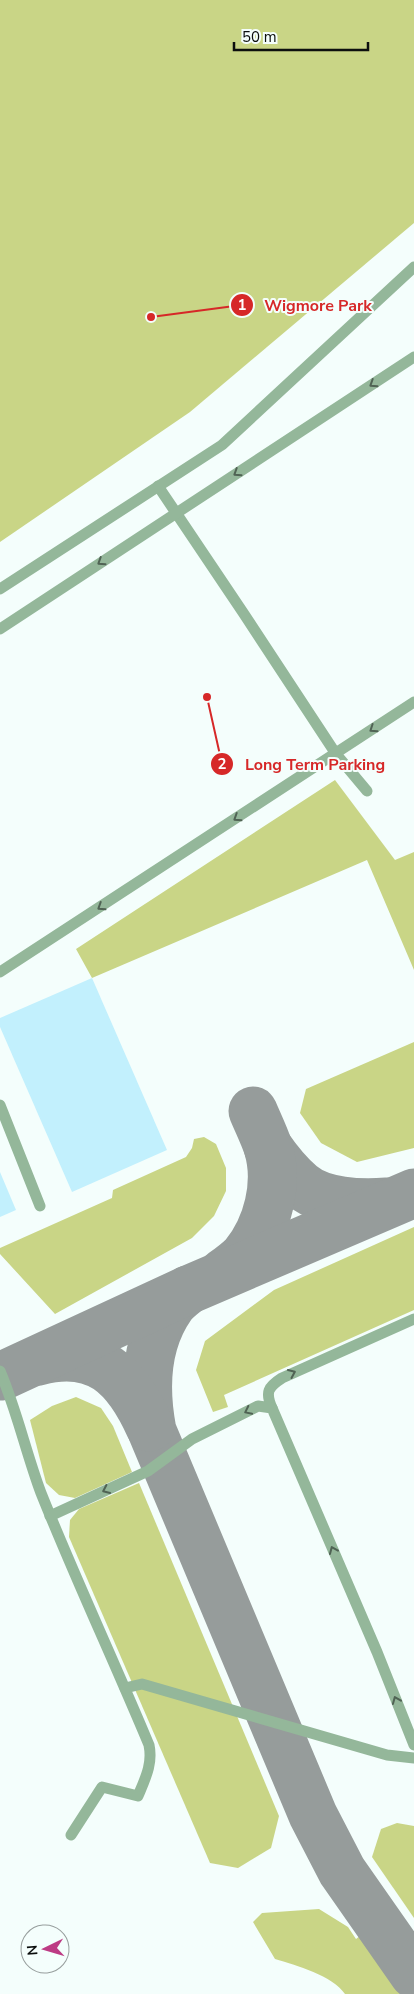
<svg xmlns="http://www.w3.org/2000/svg" width="414" height="1994" viewBox="0 0 414 1994" font-family="'Nunito Sans',sans-serif">
  <style>
    .green { fill: #c9d586 }
    .lines { fill: none; stroke-linecap: round; stroke-linejoin: round }
    .taxiway { stroke: #969c9b; stroke-width: 49 }
    .building { fill: #c2f0fd }
    .service { stroke: #94b79a; stroke-width: 11 }
    .oneway { stroke: #506354 }
    .leader { fill: none; stroke: #d62828; stroke-width: 2 }
    .callout-dot { fill: #d62828; stroke: #f4fefc; stroke-width: 2 }
    .mark-label { font-size: 15px; text-anchor: middle; font-weight: bold; fill: #fff }
    .callout-label { font-size: 16px; text-anchor: middle; font-weight: bold; fill: #d62828; stroke: #f4fefc; stroke-width: 4; stroke-linejoin: round; paint-order: stroke }
  </style>
  <rect width="100%" height="100%" fill="#f4fefc"/>
  <!-- green -->
  <g class="green">
    <path d="M 0,0 L 414,0 L 414,223 L 190,412 L 0,542 Z"/>
    <path d="M 335,780 L 395,860 L 414,852 L 414,970 L 367,860 L 92,978 L 76,949 Z"/>
    <path d="M 414,1042 L 414,1148 L 357,1162 L 321,1143 L 300,1113 L 306,1089 Z"/>
    <path d="M 204,1137 L 216,1144 L 226,1168 L 226,1191 L 214,1216 L 192,1238 L 55,1314 L 0,1254 L 0,1248 L 112,1198 L 113,1190 L 186,1157 L 192,1148 L 194,1139 Z"/>
    <path d="M 414,1227 L 414,1310 L 224,1395 L 228,1407 L 213,1412 L 196,1370 L 205,1341 L 274,1290 Z"/>
    <path d="M 76,1397 L 101,1408 L 113,1426 L 132,1472 L 75,1498 L 59,1495 L 46,1483 L 30,1420 L 52,1406 Z"/>
    <path d="M 139,1483 L 279,1816 L 271,1848 L 238,1868 L 210,1863 L 69,1537 L 70,1520 L 79,1509 Z"/>
    <path d="M 397,1823 L 414,1826 L 414,1918 L 372,1857 L 381,1829 Z"/>
    <path d="M 319,1909 L 348,1927 L 356,1939 L 360,1936 L 401,1994 L 345,1994 C 333,1976 296,1965 275,1959 L 253,1922 L 262,1913 Z"/>
  </g>
  <g class="lines">
    <!-- taxiway -->
    <g class="taxiway">
      <path d="M 268,1147 C 277,1160 288,1174 301,1185 C 322,1203 361,1204 387,1202"/>
      <path d="M 223,1273 C 230,1268 238,1262 244,1256 C 268,1227 279,1183 268,1147 C 264,1135 258,1123 253,1111"/>
      <path d="M 188,1290 C 182,1295 175,1300 171,1306 C 145,1343 144,1389 152,1431 L 313,1815 L 342,1871 L 414,1974"/>
      <path d="M 38,1361 C 97,1345 127,1376 150,1427"/>
      <path d="M 2,1376 L 188,1290 L 414,1193"/>
    </g>
  </g>
  <!-- building -->
  <g class="building">
    <path d="M 92,978 L 167,1150 L 72,1192 L 0,1027 L 0,1018 Z"/>
    <path d="M 0,1172 L 16,1210 L 0,1217 Z"/>
  </g>
  <g class="lines">
    <!-- service -->
    <g class="service">
      <path d="M 158,486 L 244,614 L 336,754 L 367,791"/>
      <path d="M 0,589 L 222,445 L 414,267"/>
      <path d="M 0,629 L 414,357"/>
      <path d="M 0,972 L 414,702"/>
      <path d="M 0,1105 L 40,1206"/>
      <path d="M 0,1371 C 17,1411 26,1453 41,1493 C 75,1578 114,1661 149,1745 C 153,1764 145,1779 138,1796 L 102,1787 L 71,1835"/>
      <path d="M 272,1408 C 265,1392 268,1387 282,1378 L 414,1319"/>
      <path d="M 50,1516 L 148,1471 L 192,1439 L 258,1406 L 272,1408 L 377,1652 L 414,1745"/>
      <path d="M 125,1688 L 142,1684 L 387,1755 L 414,1758"/>
    </g>
  </g>
  <!-- one-way arrows -->
  <defs><path id="oneway-chevron" d="M-2-3.5L2.5 0L-2 3.5" fill="none" stroke-width="1.6" stroke-linecap="round" stroke-linejoin="round" transform="scale(1.25)"/></defs>
  <g class="oneway">
    <use href="#oneway-chevron" transform="translate(373 384) rotate(147)"/>
    <use href="#oneway-chevron" transform="translate(237 473) rotate(147)"/>
    <use href="#oneway-chevron" transform="translate(101 562) rotate(147)"/>
    <use href="#oneway-chevron" transform="translate(373 729) rotate(146)"/>
    <use href="#oneway-chevron" transform="translate(237 818) rotate(147)"/>
    <use href="#oneway-chevron" transform="translate(101 907) rotate(147)"/>
    <use href="#oneway-chevron" transform="translate(292 1373) rotate(-24)"/>
    <use href="#oneway-chevron" transform="translate(248 1411) rotate(154)"/>
    <use href="#oneway-chevron" transform="translate(106 1490) rotate(155)"/>
    <use href="#oneway-chevron" transform="translate(333 1550) rotate(-113)"/>
    <use href="#oneway-chevron" transform="translate(396 1700) rotate(-112)"/>
  </g>
  <!-- callouts -->
  <path class="leader" d="M151 317L242 305M207 697L222 764"/>
  <g class="callout-dot">
    <circle cx="151" cy="317" r="5"/>
    <circle cx="207" cy="697" r="5"/>
    <circle cx="242" cy="305" r="12"/>
    <circle cx="222" cy="764" r="12"/>
  </g>
  <g class="mark-label">
    <text x="242" y="310">1</text>
    <text x="222" y="769">2</text>
  </g>
  <g class="callout-label">
    <text x="318" y="311">Wigmore Park</text>
    <text x="315" y="770">Long Term Parking</text>
  </g>
  <!-- north arrow -->
  <g transform="translate(45 1949) rotate(265)"><circle r="24" fill="#f4fefc" stroke="#979e9d"/>
  <path d="M0-4L9 19L0 12L-9 19Z" fill="#bd3b84"/>
  <text y="-8" font-size="14" font-weight="bold" text-anchor="middle" fill="#0c0f0e">N</text>
  </g>
  <!-- scale -->
  <path d="M234 42v8h134v-8" fill="none" stroke="#0c0f0e" stroke-width="2.5"/>
  <text x="242" y="42" font-size="15" fill="#0c0f0e" stroke="#f4fefc" stroke-width="4" paint-order="stroke">50 m</text>
</svg>
